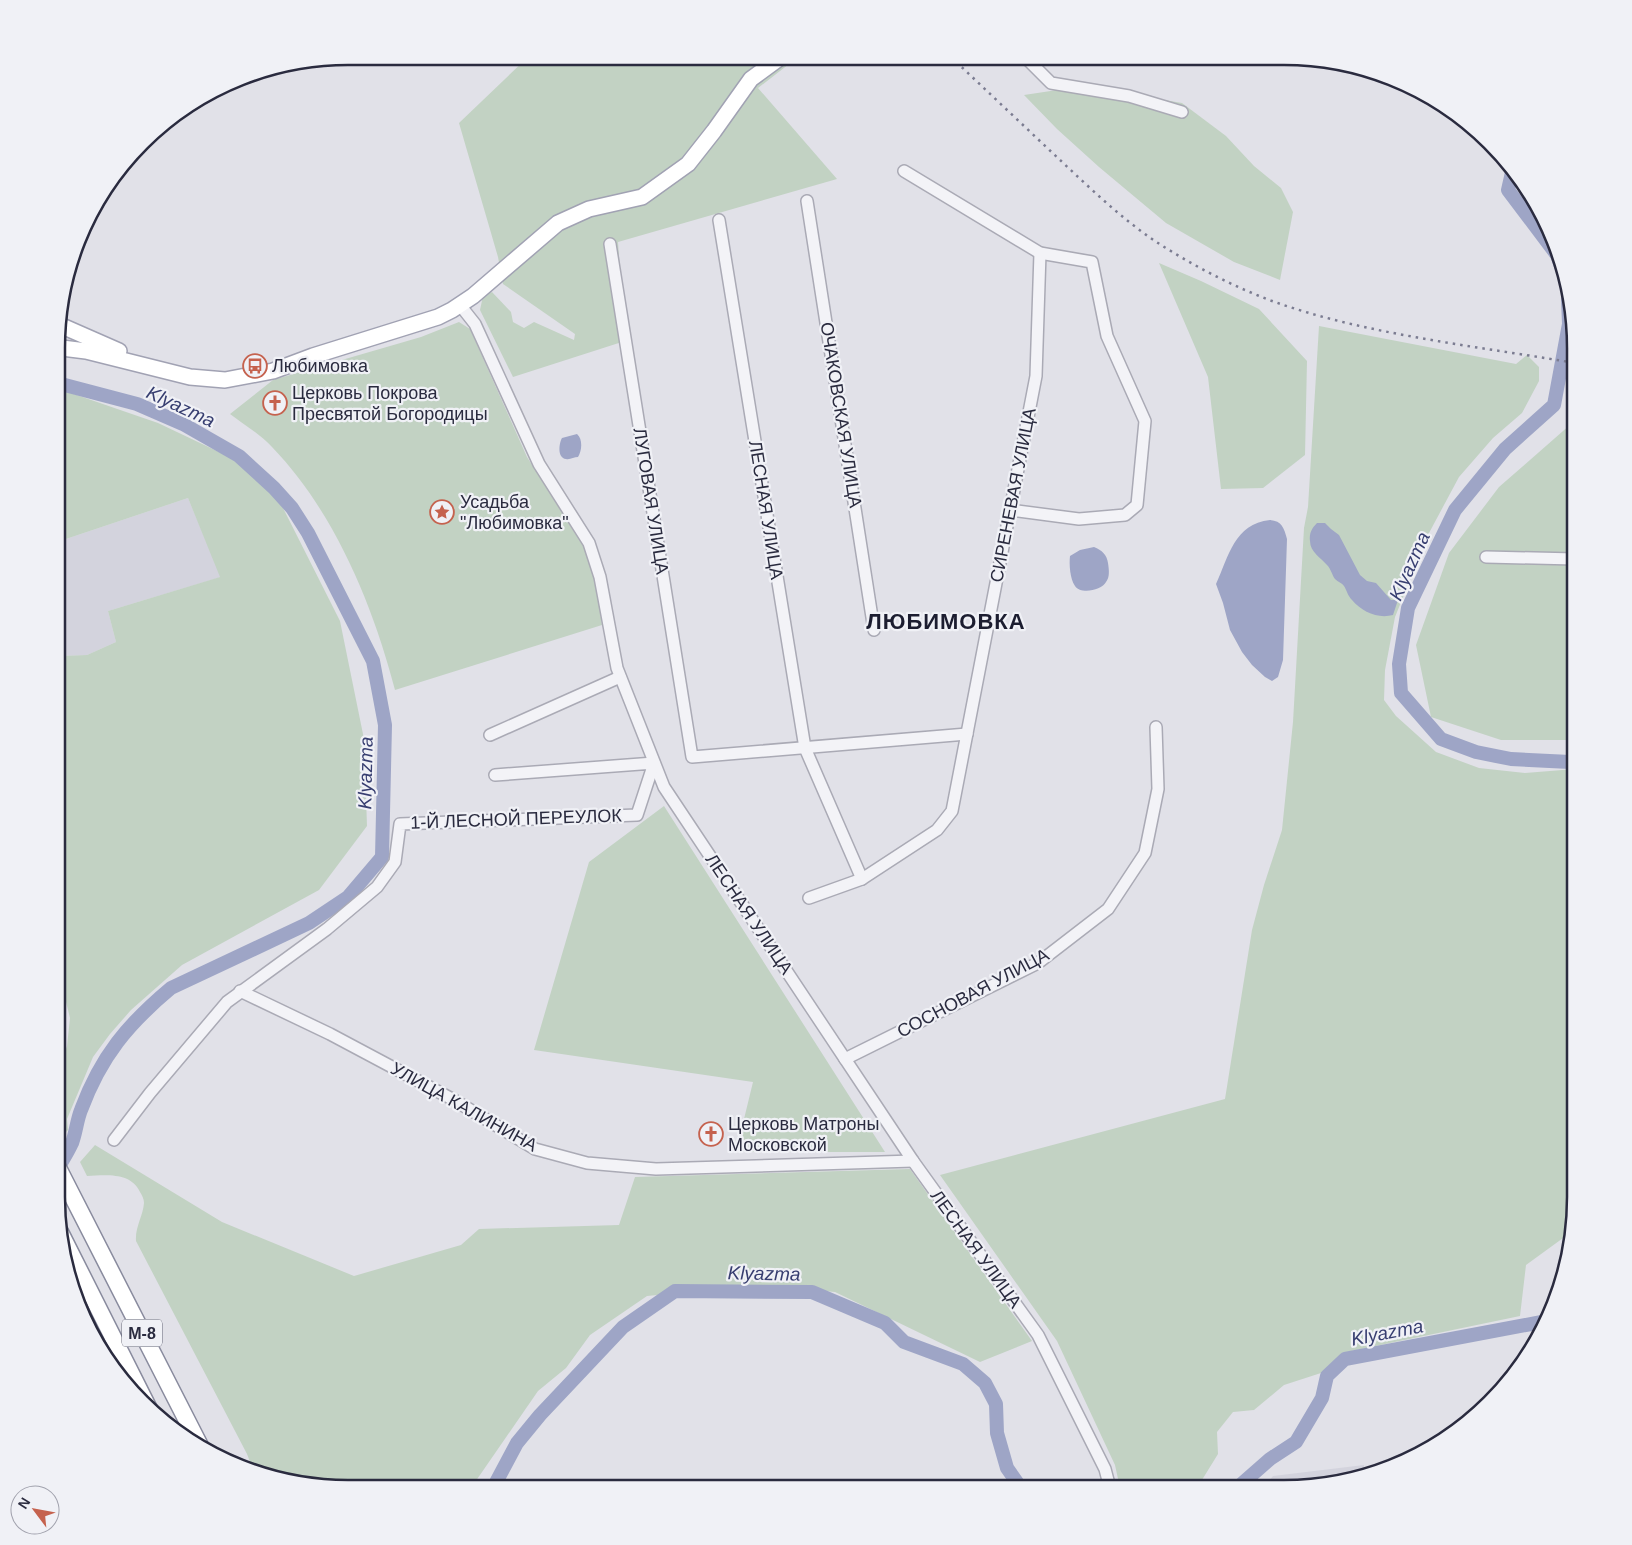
<svg xmlns="http://www.w3.org/2000/svg" width="1632" height="1545" viewBox="0 0 1632 1545" font-family="Arial,sans-serif">
  <style>
    .built { fill: #d3d3dd }
    .green { fill: #c2d2c3 }
    .water { fill: #9ea5c6 }
    .lines { fill: none; stroke-linecap: round; stroke-linejoin: round }
    .river { stroke: #9ea5c6; stroke-width: 14 }
    .minor-casing { stroke: #aaaab5; stroke-width: 14 }
    .major-casing { stroke: #a1a2b3; stroke-width: 18 }
    .highway-casing { stroke: #898b9e; stroke-width: 19 }
    .minor { stroke: #f3f3f7; stroke-width: 11 }
    .major { stroke: #fff; stroke-width: 15 }
    .highway { stroke: #fff; stroke-width: 16 }
    .rail { stroke: #7b7c91; stroke-width: 2.5; stroke-dasharray: 2.5 5; stroke-linecap: butt }
    .labels { text-anchor: middle; stroke-width: 4.5; stroke-linejoin: round; paint-order: stroke }
    .shield { fill: #f0f1f6; stroke: #656676; stroke-width: 1 }
    .shield-label { font-size: 16px; font-weight: bold; fill: #2a2b3f }
    .poi-label { font-size: 18px; fill: #2a2b3f; stroke: #f0f1f6; text-anchor: start }
    .street-label { font-size: 18px; fill: #2a2b3f; stroke: #f0f1f6 }
    .water-label { font-size: 19px; font-style: italic; fill: #373e70; stroke: #f0f1f6 }
    .district-label { font-size: 22px; font-weight: bold; letter-spacing: 1px; fill: #1c1d30; stroke: #f0f1f6 }
    .rim { fill: none; stroke: #2a2b3f; stroke-width: 2.5 }
  </style>
  <rect width="100%" height="100%" fill="#e1e1e8"/>
  <!-- built -->
  <g class="built">
    <path d="M 188,498 L 221,577 L 108,611 L 116,642 L 87,655 L 60,656 L 60,541 Z"/>
    <path d="M 1364,1465 L 1363,1476 L 1303,1488 L 1263,1488 L 1273,1476 Z"/>
  </g>
  <!-- green -->
  <g class="green">
    <path d="M 529,56 L 798,57 L 758,88 L 837,179 L 618,242 L 625,341 L 513,377 L 480,310 L 483,296 L 492,292 L 511,312 L 513,322 L 524,328 L 534,322 L 574,340 L 575,334 L 503,284 L 498,257 L 459,123 Z"/>
    <path d="M 1084,86 L 1182,103 L 1226,136 L 1254,166 L 1281,188 L 1293,212 L 1280,280 L 1234,262 L 1166,223 L 1099,167 L 1057,129 L 1024,95 Z"/>
    <path d="M 1159,263 L 1201,281 L 1259,309 L 1307,361 L 1305,455 L 1263,488 L 1221,489 L 1208,377 Z"/>
    <path d="M 459,322 L 470,329 L 527,457 L 585,549 L 595,577 L 602,625 L 395,690 C 373,605 334,511 272,447 C 260,434 243,424 230,414 L 273,380 L 421,337 Z"/>
    <path d="M 1319,326 L 1516,364 L 1527,355 L 1539,367 L 1539,381 L 1522,413 L 1493,438 L 1459,477 L 1429,533 L 1395,617 L 1385,670 L 1384,700 L 1396,716 L 1436,752 L 1479,768 L 1525,773 L 1575,769 L 1575,1216 L 1570,1233 L 1526,1265 L 1520,1316 L 1342,1353 L 1321,1373 L 1284,1385 L 1254,1410 L 1233,1412 L 1217,1432 L 1218,1454 L 1197,1488 L 1120,1488 L 1115,1465 L 1057,1341 L 940,1175 L 1225,1099 L 1252,930 L 1264,885 L 1282,830 L 1293,722 L 1304,528 L 1308,507 Z"/>
    <path d="M 61,392 L 68,392 L 158,423 L 238,461 L 281,504 L 340,621 L 364,739 L 367,826 L 319,890 L 182,965 L 131,1010 L 110,1034 L 93,1057 L 67,1119 L 68,1130 L 64,1134 L 57,1122 L 58,1072 L 67,1046 L 70,1018 L 66,1002 L 58,986 L 60,656 L 87,655 L 116,642 L 108,611 L 220,577 L 188,498 L 60,541 Z"/>
    <path d="M 1575,411 L 1575,719 L 1572,740 L 1501,740 L 1431,717 L 1416,645 L 1449,553 L 1499,487 L 1571,424 Z"/>
    <path d="M 664,806 L 885,1152 L 736,1152 L 753,1082 L 534,1050 L 589,862 Z"/>
    <path d="M 95,1145 L 222,1222 L 354,1276 L 461,1245 L 479,1229 L 619,1225 L 635,1177 L 910,1169 L 1032,1341 L 980,1362 L 835,1292 L 760,1285 L 647,1296 L 590,1335 L 566,1368 L 538,1391 L 471,1488 L 329,1488 L 252,1467 L 247,1454 L 136,1241 C 135,1227 143,1216 144,1203 C 144,1199 142,1195 140,1192 C 131,1172 106,1175 87,1176 L 80,1162 Z"/>
  </g>
  <!-- water -->
  <g class="water">
    <path d="M 577,434 C 583,439 582,451 578,457 C 574,457 570,460 566,459 C 557,458 559,443 562,438 Z"/>
    <path d="M 1270,520 C 1282,521 1284,528 1287,539 L 1283,660 L 1278,677 L 1272,681 L 1265,677 L 1252,665 L 1242,652 L 1230,630 L 1223,603 L 1216,584 C 1229,556 1234,524 1270,520 Z"/>
    <path d="M 1317,523 L 1325,523 L 1331,529 L 1339,535 L 1360,575 L 1367,581 L 1376,583 L 1391,600 L 1398,600 L 1393,615 C 1378,619 1362,612 1352,600 C 1348,596 1347,591 1344,586 C 1342,583 1338,582 1335,579 C 1332,575 1331,569 1327,565 C 1321,558 1310,552 1310,541 C 1309,533 1312,528 1317,523 Z"/>
    <path d="M 1094,547 C 1102,550 1107,555 1108,563 C 1109,570 1110,577 1106,582 C 1102,590 1081,595 1075,586 C 1070,579 1069,564 1070,556 L 1080,550 Z"/>
  </g>
  <g class="lines">
    <!-- river -->
    <g class="river">
      <path d="M 1513,168 L 1508,190 L 1557,255 L 1561,266"/>
      <path d="M 1568,299 L 1569,324 L 1554,405 L 1505,449 L 1455,510 L 1408,608 L 1399,664 L 1401,693 L 1441,739 L 1476,752 L 1511,759 L 1570,762 L 1575,758"/>
      <path d="M 57,1170 C 62,1161 68,1152 72,1143 C 76,1132 77,1120 81,1110 C 101,1056 128,1024 171,988 L 309,923 L 348,897 L 382,857 L 385,725 L 373,661 L 308,533 L 292,508 L 274,488 L 239,456 L 183,424 L 137,404 L 61,384"/>
      <path d="M 493,1488 L 517,1443 L 540,1415 L 623,1327 L 675,1291 L 812,1292 L 885,1323 L 904,1342 L 963,1364 L 985,1383 L 996,1404 L 997,1433 L 1007,1468 L 1021,1488"/>
      <path d="M 1237,1488 L 1270,1459 L 1296,1442 L 1322,1398 L 1327,1376 L 1345,1359 L 1547,1321"/>
    </g>
    <!-- minor casing -->
    <g class="minor-casing">
      <g id="minor">
        <path d="M 1025,57 L 1051,83 L 1129,96 L 1182,112"/>
        <path d="M 904,171 L 1040,253 L 1092,262 L 1107,336 L 1145,421 L 1137,505 L 1125,515 L 1079,519 L 1010,510"/>
        <path d="M 807,201 L 874,630"/>
        <path d="M 719,220 L 805,748 L 862,879"/>
        <path d="M 610,244 L 692,757 L 967,734"/>
        <path d="M 460,305 L 475,324 L 539,464 L 589,543 L 600,577 L 617,668 L 664,787 L 913,1161 L 1038,1335 L 1105,1469 L 1110,1488"/>
        <path d="M 1486,557 L 1575,559"/>
        <path d="M 490,735 L 620,677"/>
        <path d="M 809,898 L 862,879 L 937,830 L 952,811 L 1036,376 L 1040,253"/>
        <path d="M 240,991 L 330,1034 L 454,1100 L 535,1149 L 587,1163 L 656,1169 L 913,1161"/>
        <path d="M 845,1059 L 1038,963 L 1108,909 L 1145,853 L 1158,789 L 1156,727"/>
        <path d="M 114,1140 L 150,1093 L 227,1002 L 327,929 L 377,887 L 395,862 L 400,824 L 637,815 L 654,763 L 495,775"/>
        <path d="M 818,1488 L 857,1488"/>
      </g>
    </g>
    <!-- major casing -->
    <g class="major-casing">
      <g id="major">
        <path d="M 62,326 L 119,351"/>
        <path d="M 62,348 L 86,351 L 190,377 L 225,380 L 273,371 L 313,356 L 438,317 L 452,310 L 473,296 L 558,223 L 589,209 L 642,197 L 688,164 L 714,131 L 751,79 L 781,57"/>
      </g>
    </g>
    <!-- highway casing -->
    <g class="highway-casing">
      <g id="highway">
        <path d="M 57,1166 L 200,1446"/>
        <path d="M 60,1232 L 150,1411"/>
      </g>
    </g>
    <!-- minor -->
    <use href="#minor" class="minor"/>
    <!-- major -->
    <use href="#major" class="major"/>
    <!-- highway -->
    <use href="#highway" class="highway"/>
    <!-- rail -->
    <path class="rail" d="M 951,57 C 987,91 1024,126 1060,160 C 1091,189 1123,220 1158,243 C 1194,266 1232,286 1272,301 C 1367,335 1476,346 1575,363"/>
  </g>
  <!-- icons -->
  <defs>
    <g id="bus-ring" transform="scale(1.25)"><circle r="9.5" fill="#f0f1f6" stroke="#c5624e" stroke-width="1.5"/><path d="M-5-6H5V4H4V6H2V4H-2V6H-4V4H-5ZM-3.5-4V0h7V-4ZM-3.5 1.2v1.5H-2V1.2ZM2 1.2v1.5H3.5V1.2Z" fill="#c5624e"/></g>
    <g id="church-ring" transform="scale(1.25)"><circle r="9.5" fill="#f0f1f6" stroke="#c5624e" stroke-width="1.5"/><path d="M-1.2-6h2.4v3.5h3.3v2.4h-3.3V6h-2.4V-.1h-3.3v-2.4h3.3Z" fill="#c5624e"/></g>
    <g id="sight-ring" transform="scale(1.25)"><circle r="9.5" fill="#f0f1f6" stroke="#c5624e" stroke-width="1.5"/><path d="M0-6L1.8-2.2L6-1.7L2.9 1.2L3.7 5.4L0 3.3L-3.7 5.4L-2.9 1.2L-6-1.7L-1.8-2.2Z" fill="#c5624e"/></g>
  </defs>
  <g fill-rule="evenodd">
    <use href="#bus-ring" x="255" y="366"/>
    <use href="#church-ring" x="275" y="403"/>
    <use href="#sight-ring" x="442" y="512"/>
    <use href="#church-ring" x="711" y="1134"/>
  </g>
  <g class="labels">
    <!-- shield labels -->
    <rect class="shield" x="122" y="1319.5" width="40" height="27" rx="4"/>
    <g class="shield-label">
      <text x="142" y="1339">М-8</text>
    </g>
    <!-- poi labels -->
    <g class="poi-label">
      <text x="272" y="372">Любимовка</text>
      <text x="292" y="399">Церковь Покрова<tspan x="292" dy="21">Пресвятой Богородицы</tspan></text>
      <text x="460" y="508">Усадьба<tspan x="460" dy="21">"Любимовка"</tspan></text>
      <text x="728" y="1130">Церковь Матроны<tspan x="728" dy="21">Московской</tspan></text>
    </g>
    <!-- street labels -->
    <g class="street-label">
      <text transform="translate(841 415) rotate(81)" y="6">ОЧАКОВСКАЯ УЛИЦА</text>
      <text transform="translate(1013 495) rotate(-79)" y="6">СИРЕНЕВАЯ УЛИЦА</text>
      <text transform="translate(651 501) rotate(81)" y="6">ЛУГОВАЯ УЛИЦА</text>
      <text transform="translate(766 510) rotate(81)" y="6">ЛЕСНАЯ УЛИЦА</text>
      <text transform="translate(516 819) rotate(-2)" y="6">1-Й ЛЕСНОЙ ПЕРЕУЛОК</text>
      <text transform="translate(749 914) rotate(56)" y="6">ЛЕСНАЯ УЛИЦА</text>
      <text transform="translate(973 993) rotate(-28)" y="6">СОСНОВАЯ УЛИЦА</text>
      <text transform="translate(464 1107) rotate(29)" y="6">УЛИЦА КАЛИНИНА</text>
      <text transform="translate(976 1249) rotate(54)" y="6">ЛЕСНАЯ УЛИЦА</text>
    </g>
    <!-- water labels -->
    <g class="water-label">
      <text transform="translate(181 406) rotate(25)" y="7">Klyazma</text>
      <text transform="translate(1409 566) rotate(-66)" y="7">Klyazma</text>
      <text transform="translate(365 773) rotate(-89)" y="7">Klyazma</text>
      <text transform="translate(764 1273) rotate(1)" y="7">Klyazma</text>
      <text transform="translate(1387 1332) rotate(-11)" y="7">Klyazma</text>
    </g>
    <!-- district labels -->
    <g class="district-label">
      <text x="946" y="629">ЛЮБИМОВКА</text>
    </g>
  </g>
  <!-- crop -->
  <path d="M0 0H1632V1545H0ZM348 65H1284A283 283 0 0 1 1567 348V1197A283 283 0 0 1 1284 1480H348A283 283 0 0 1 65 1197V348A283 283 0 0 1 348 65Z" fill="#f0f1f6" fill-rule="evenodd"/>
  <path class="rim" d="M348 65H1284A283 283 0 0 1 1567 348V1197A283 283 0 0 1 1284 1480H348A283 283 0 0 1 65 1197V348A283 283 0 0 1 348 65Z"/>
  <!-- north arrow -->
  <g transform="translate(35 1510) rotate(302)"><circle r="24" fill="#f0f1f6" stroke="#a1a2ad"/>
  <path d="M0-4L9 19L0 12L-9 19Z" fill="#c5624e"/>
  <text y="-8" font-size="14" font-weight="bold" text-anchor="middle" fill="#2a2b3f">N</text>
  </g>
</svg>
